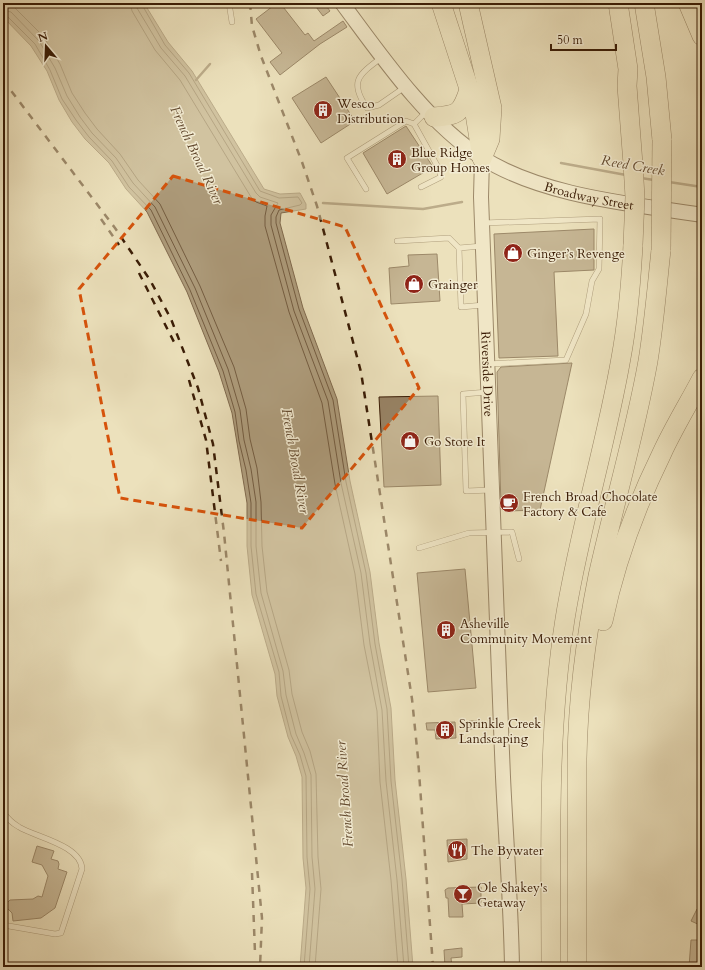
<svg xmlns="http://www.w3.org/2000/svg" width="705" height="970" viewBox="0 0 705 970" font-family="Cardo,serif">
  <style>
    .water { fill: #af9e7e; stroke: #806a4e }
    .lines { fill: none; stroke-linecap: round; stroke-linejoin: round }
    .shore { stroke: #745d42; stroke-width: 1 }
    .stream { stroke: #806a4e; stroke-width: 2.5 }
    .building { fill: #978264; stroke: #3a1c05 }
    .service-casing { stroke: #664d33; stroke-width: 6 }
    .secondary-casing { stroke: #3a1c05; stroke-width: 16 }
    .motorway-casing { stroke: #3a1c05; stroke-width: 20 }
    .service { stroke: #f3ecd3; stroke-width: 5 }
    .secondary { stroke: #f3ecd3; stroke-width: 14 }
    .motorway { stroke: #ece1bc; stroke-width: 19 }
    .rail { stroke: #3a1c05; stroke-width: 2.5; stroke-dasharray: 7 7; stroke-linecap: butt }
    .motorway-bridge-casing { stroke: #3a1c05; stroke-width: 20; stroke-linecap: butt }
    .motorway-bridge { stroke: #ece1bc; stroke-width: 19 }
    .marked { fill: none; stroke: #d7530b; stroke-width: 3; stroke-dasharray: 8 5; stroke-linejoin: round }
    .labels { text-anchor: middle; stroke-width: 3; stroke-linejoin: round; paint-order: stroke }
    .poi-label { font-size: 13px; fill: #3a1c05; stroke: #f3ecd3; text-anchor: start }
    .street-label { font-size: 13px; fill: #3a1c05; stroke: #f3ecd3 }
    .water-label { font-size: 14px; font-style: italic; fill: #634a2f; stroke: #f3ecd3 }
  </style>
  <rect width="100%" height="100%" fill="#ece1bc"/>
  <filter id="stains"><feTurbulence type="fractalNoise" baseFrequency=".005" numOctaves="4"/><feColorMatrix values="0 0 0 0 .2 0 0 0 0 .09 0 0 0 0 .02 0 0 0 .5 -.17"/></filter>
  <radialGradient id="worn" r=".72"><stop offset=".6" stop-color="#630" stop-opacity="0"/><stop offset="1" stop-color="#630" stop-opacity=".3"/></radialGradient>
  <!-- water -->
  <path class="water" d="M 3,3 L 144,3 L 168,42 L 192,71 L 264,189 L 280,194 L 300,193 L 306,204 L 306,209 L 281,213 L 280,223 L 303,308 L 337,399 L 350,481 L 370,572 L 379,643 L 391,708 L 395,780 L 406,879 L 413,967 L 300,967 L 306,888 L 303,858 L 302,777 L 296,756 L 288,737 L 277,696 L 275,674 L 252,595 L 247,546 L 247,503 L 232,413 L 219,372 L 187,292 L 147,212 L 126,189 L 109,163 L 85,139 L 72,122 L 59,100 L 47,71 L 31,46 L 3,17 Z"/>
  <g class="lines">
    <!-- shore -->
    <g class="shore">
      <path d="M 130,3 L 132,11 L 155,50 L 180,80 L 251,197 L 256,202 L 267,206 L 265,216 L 265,226 L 289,312 L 322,403 L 335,484 L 355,574 L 364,645 L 377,711 L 380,782 L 391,880 L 398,967"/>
      <path d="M 136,3 L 137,8 L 161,48 L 185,76 L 256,193 L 260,197 L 278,203 L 271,215 L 271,225 L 294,311 L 328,401 L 341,483 L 361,573 L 370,644 L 382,710 L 386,781 L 397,880 L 404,967"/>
      <path d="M 141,3 L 165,45 L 189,73 L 260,191 L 279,198 L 298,197 L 302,203 L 300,205 L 279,210 L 276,217 L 276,223 L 299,309 L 333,400 L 346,482 L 366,573 L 375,644 L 387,709 L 391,781 L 402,879 L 409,967"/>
      <path d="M 3,4 L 14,7 L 43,36 L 60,64 L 72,93 L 85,113 L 97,129 L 120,154 L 138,180 L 160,204 L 200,286 L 234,367 L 246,409 L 250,439 L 257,468 L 261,502 L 262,546 L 267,592 L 289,670 L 292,694 L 302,732 L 310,751 L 316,774 L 318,857 L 321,889 L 315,967"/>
      <path d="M 3,10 L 11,12 L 39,41 L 55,68 L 67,96 L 80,117 L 92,133 L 116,158 L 133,183 L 155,207 L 195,288 L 228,369 L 240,410 L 244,440 L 251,469 L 256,502 L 256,546 L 261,593 L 283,671 L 286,695 L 296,734 L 304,753 L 311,775 L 312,857 L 315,889 L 309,967"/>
      <path d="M 3,15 L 7,16 L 35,44 L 50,70 L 62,99 L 76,120 L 89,137 L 112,161 L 129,187 L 151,210 L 190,290 L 223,371 L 235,412 L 239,441 L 246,470 L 251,503 L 251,546 L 256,594 L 279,672 L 281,696 L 291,735 L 300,755 L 306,776 L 307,857 L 310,889 L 304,967"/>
    </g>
    <!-- stream -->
    <g class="stream">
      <path d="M 196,80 L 210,64"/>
      <path d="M 561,163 L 626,175"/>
      <path d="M 641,178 L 654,180"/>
      <path d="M 669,182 L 702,187"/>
      <path d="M 323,203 L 423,209 L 462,202"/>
    </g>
  </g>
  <!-- building -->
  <g class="building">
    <path d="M 277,3 L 280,3 L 305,35 L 308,33 L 314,41 L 343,21 L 347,27 L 320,44 L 280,75 L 270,62 L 282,53 L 256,19 Z"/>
    <path d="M 313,3 L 324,3 L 330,11 L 323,16 Z"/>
    <path d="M 326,77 L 355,121 L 321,143 L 292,98 Z"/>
    <path d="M 406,126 L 433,167 L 387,194 L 363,153 Z"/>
    <path d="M 594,229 L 594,270 L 554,272 L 558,356 L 499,358 L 494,234 Z"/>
    <path d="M 437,254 L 440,301 L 391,304 L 389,268 L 409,266 L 408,255 Z"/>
    <path d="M 572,363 L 540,510 L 507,511 L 501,506 L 497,372 L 501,367 Z"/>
    <path d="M 438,396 L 441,485 L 384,487 L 379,397 Z"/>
    <path d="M 465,569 L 476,688 L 428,692 L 417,573 Z"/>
    <path d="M 469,721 L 477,721 L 478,728 L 470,729 Z"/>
    <path d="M 455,722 L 456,738 L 436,739 L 435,730 L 427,730 L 426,723 Z"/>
    <path d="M 467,839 L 467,859 L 448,862 L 447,840 Z"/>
    <path d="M 37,846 L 54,851 L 51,859 L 58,861 L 59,864 L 58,869 L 67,872 L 55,908 L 41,918 L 13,921 L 12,913 L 7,908 L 7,903 L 10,900 L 33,899 L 38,896 L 42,897 L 48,876 L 42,865 L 32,862 Z"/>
    <path d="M 481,887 L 481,903 L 462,904 L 463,917 L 449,917 L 448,898 L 446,898 L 445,890 L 448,888 Z"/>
    <path d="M 697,909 L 702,911 L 702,926 L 691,921 Z"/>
    <path d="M 691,940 L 702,940 L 702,967 L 689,967 Z"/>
    <path d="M 462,948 L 462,957 L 451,958 L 452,967 L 445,967 L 444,950 Z"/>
  </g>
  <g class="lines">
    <!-- service casing -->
    <g class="service-casing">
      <g id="service">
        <path d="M 229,3 L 232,22"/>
        <path d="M 381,58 C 358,75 349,82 367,108 L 379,105 L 405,87"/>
        <path d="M 421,187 L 441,177 L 439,169 L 414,124 L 427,111"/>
        <path d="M 366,189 L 347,158 L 406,121 L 414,124"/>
        <path d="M 483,223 L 600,219 L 599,269 L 592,281 L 586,314 L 566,360 L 488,364"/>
        <path d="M 397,241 L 449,238 L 459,248"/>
        <path d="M 482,246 L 459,248 L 461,307 L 484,305"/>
        <path d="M 488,392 L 463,394 L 466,491 L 491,490"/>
        <path d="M 419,548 L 469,533 L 512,532 L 519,559"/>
        <path d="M 3,812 C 7,818 12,823 19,827 C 35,837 81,845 82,869 L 61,933 L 55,934 L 3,925"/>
      </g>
    </g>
    <!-- secondary casing -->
    <g class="secondary-casing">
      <g id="secondary">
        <path id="s1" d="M 342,3 C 380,54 427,123 481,157 C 541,196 632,204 702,215"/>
        <path id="s2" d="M 482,158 L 481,197 C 489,391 495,584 503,777 C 506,841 511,904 512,967"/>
      </g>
    </g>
    <!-- motorway casing -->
    <g class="motorway-casing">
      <g id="motorway">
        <path d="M 441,3 L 473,101 L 482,158"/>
        <path d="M 468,3 L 492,108 L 490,139 L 482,158"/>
        <path d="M 618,3 L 628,69 L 627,86 L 633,164"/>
        <path d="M 644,3 L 656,77 L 662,140"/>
        <path d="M 688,3 L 702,36"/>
        <path d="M 434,117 C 458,115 461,114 469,90"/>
        <path d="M 603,621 C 615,563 636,506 662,453 C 674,427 689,403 702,378"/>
        <path d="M 551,967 C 551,851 547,734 565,619 C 579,531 606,445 621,358 C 628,320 631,283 633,245"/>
        <path d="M 577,967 L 577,759 C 578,698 586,636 598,576 C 614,504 635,434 648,361 C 654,324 657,287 661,250"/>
      </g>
    </g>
    <!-- service -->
    <use href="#service" class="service"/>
    <!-- secondary -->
    <use href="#secondary" class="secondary"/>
    <!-- motorway -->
    <use href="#motorway" class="motorway"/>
    <!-- rail -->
    <g class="rail">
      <path d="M 250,3 L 252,26 L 261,56 L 302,162 L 317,206 L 361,372 L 412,699 L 418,758 L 433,967"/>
      <path d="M 3,80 L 115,228 L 150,280 L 171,319 L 198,388 L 213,444 L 224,533 L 262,918 L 260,967"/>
      <path d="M 101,219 L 119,245"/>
      <path d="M 139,273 L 176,346"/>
      <path d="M 189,380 L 206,440 L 221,561"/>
      <path d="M 252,873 L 255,953"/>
    </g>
    <!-- motorway-bridge casing -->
    <g class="motorway-bridge-casing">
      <g id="motorway-bridge">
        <path d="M 633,245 L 635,197 L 633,164"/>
        <path d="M 661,250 L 662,140"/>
      </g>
    </g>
    <!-- motorway-bridge -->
    <use href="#motorway-bridge" class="motorway-bridge"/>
  </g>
  <!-- marked area -->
  <path d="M0 0H705V970H0ZM 173,176 L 345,227 L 419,388 L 302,528 L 120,498 L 79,289 Z" fill="#ece1bc" fill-opacity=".55" fill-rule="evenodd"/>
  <path class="marked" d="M 173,176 L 345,227 L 419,388 L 302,528 L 120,498 L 79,289 Z"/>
  <!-- icons -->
  <defs>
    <g id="building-disc" transform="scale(1)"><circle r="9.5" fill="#8f2418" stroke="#f3ecd3"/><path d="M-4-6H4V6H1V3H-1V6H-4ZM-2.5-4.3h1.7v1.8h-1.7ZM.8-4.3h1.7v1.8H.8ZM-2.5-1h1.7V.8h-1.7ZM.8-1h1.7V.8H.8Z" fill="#fff"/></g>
    <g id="shop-disc" transform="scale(1)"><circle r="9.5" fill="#8f2418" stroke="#f3ecd3"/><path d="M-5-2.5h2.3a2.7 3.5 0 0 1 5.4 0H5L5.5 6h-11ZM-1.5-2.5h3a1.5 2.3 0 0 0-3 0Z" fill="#fff"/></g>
    <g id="cafe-disc" transform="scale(1)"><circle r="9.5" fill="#8f2418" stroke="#f3ecd3"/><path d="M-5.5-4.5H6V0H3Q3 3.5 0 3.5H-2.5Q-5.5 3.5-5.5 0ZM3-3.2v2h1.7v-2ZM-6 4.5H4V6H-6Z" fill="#fff"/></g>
    <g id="restaurant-disc" transform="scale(1)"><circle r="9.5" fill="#8f2418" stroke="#f3ecd3"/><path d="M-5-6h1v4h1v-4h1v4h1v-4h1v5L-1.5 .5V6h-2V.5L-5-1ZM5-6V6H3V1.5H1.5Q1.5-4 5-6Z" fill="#fff"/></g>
    <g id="bar-disc" transform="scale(1)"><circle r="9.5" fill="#8f2418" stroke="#f3ecd3"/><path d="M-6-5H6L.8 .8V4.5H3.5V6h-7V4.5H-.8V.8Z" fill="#fff"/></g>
  </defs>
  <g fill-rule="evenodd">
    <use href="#building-disc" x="323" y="110"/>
    <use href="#building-disc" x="397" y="159"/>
    <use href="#shop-disc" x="513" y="253"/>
    <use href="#shop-disc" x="414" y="284"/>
    <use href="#shop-disc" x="410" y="441"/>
    <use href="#cafe-disc" x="509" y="503"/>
    <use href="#building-disc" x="446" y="630"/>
    <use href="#building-disc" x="445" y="730"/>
    <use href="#restaurant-disc" x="457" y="850"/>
    <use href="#bar-disc" x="463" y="894"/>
  </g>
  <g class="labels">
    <!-- poi labels -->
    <g class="poi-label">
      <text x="337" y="108">Wesco<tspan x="337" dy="15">Distribution</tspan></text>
      <text x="411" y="157">Blue Ridge<tspan x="411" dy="15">Group Homes</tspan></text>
      <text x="527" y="258">Ginger’s Revenge</text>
      <text x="428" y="289">Grainger</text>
      <text x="424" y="446">Go Store It</text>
      <text x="523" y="501">French Broad Chocolate<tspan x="523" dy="15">Factory &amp; Cafe</tspan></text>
      <text x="460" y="628">Asheville<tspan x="460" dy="15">Community Movement</tspan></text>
      <text x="459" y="728">Sprinkle Creek<tspan x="459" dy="15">Landscaping</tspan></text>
      <text x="471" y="855">The Bywater</text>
      <text x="477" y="892">Ole Shakey's<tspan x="477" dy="15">Getaway</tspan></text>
    </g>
    <!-- street labels -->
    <g class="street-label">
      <text dy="5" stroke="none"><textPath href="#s1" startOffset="324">Broadway Street</textPath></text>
      <text dy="5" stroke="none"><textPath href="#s2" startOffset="216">Riverside Drive</textPath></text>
    </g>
    <!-- water labels -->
    <g class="water-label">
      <text transform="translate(197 155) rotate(65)" y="5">French Broad River</text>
      <text transform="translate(633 165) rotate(10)" y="5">Reed Creek</text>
      <text transform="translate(296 461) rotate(80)" y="5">French Broad River</text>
      <text transform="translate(344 794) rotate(-94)" y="5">French Broad River</text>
    </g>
  </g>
  <!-- margin -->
  <rect width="705" height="970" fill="none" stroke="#ece1bc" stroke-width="16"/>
  <rect x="4" y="4" width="697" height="962" fill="none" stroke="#3a1c05" stroke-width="2"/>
  <rect x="8" y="8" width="689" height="954" fill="none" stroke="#3a1c05"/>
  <!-- north arrow -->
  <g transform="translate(46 46) rotate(341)" stroke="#f3ecd3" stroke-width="3" paint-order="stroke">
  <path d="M0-3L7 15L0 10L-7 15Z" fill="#3a1c05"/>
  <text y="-6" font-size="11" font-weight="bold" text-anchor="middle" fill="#3a1c05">N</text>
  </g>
  <!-- scale -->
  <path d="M551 44v6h65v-6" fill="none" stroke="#3a1c05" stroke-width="2"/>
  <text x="557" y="44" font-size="12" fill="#3a1c05" stroke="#f3ecd3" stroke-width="3" paint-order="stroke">50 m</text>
  <rect width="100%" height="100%" filter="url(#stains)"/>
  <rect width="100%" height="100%" fill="url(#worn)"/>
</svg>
